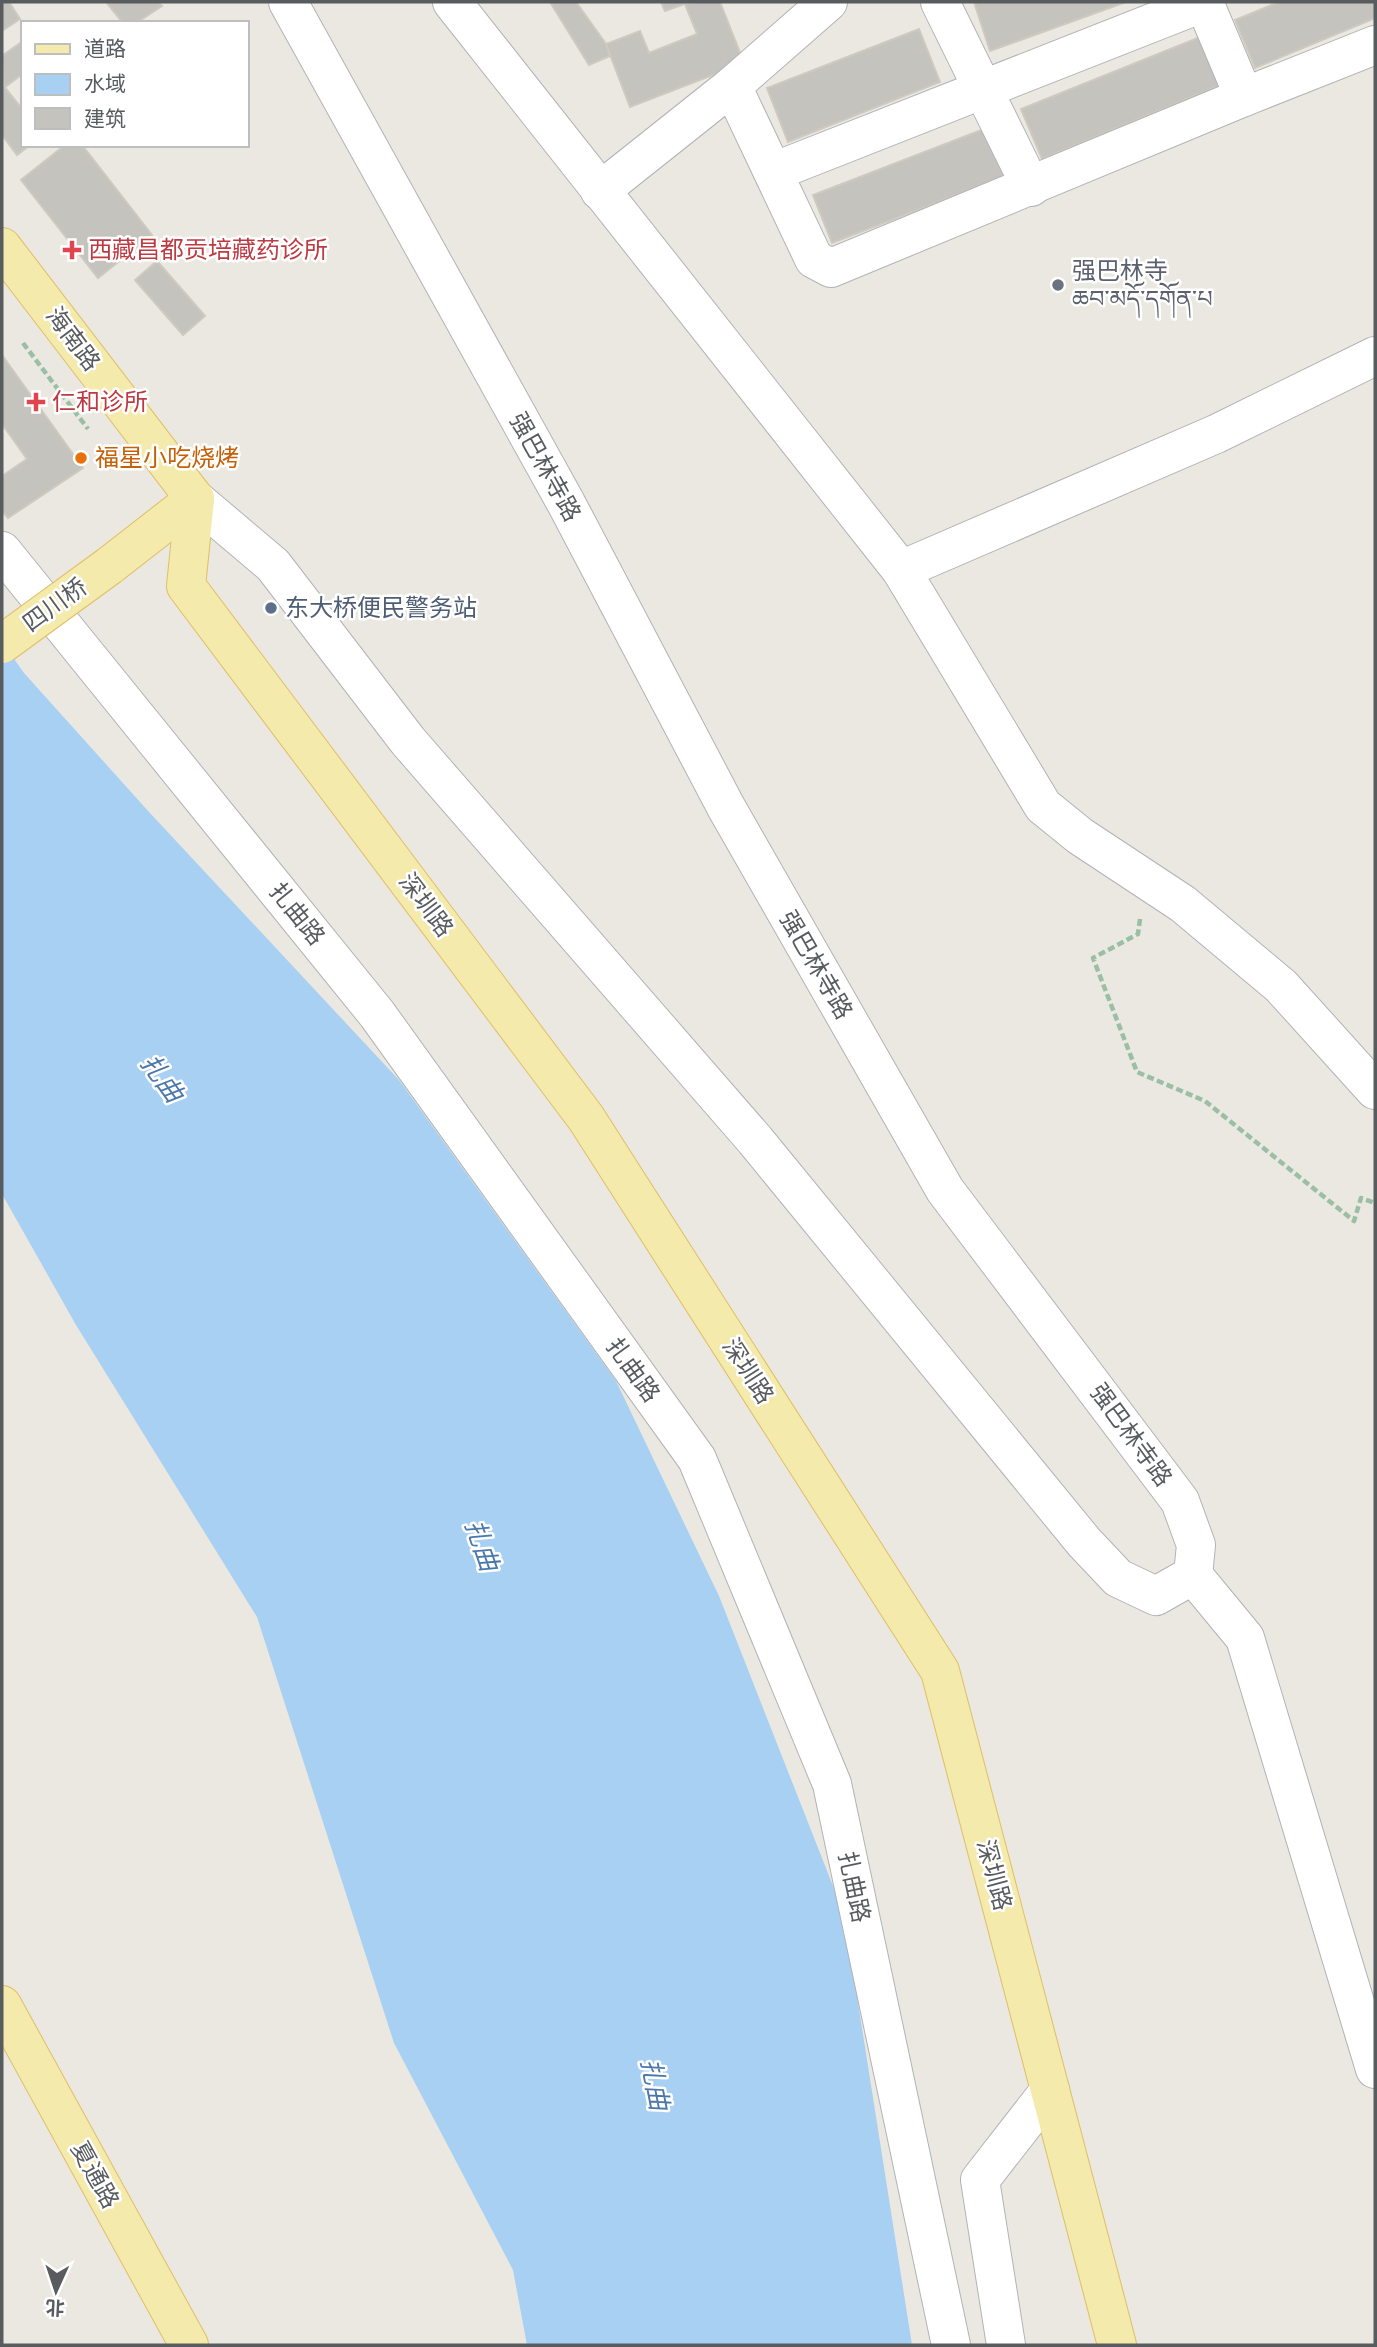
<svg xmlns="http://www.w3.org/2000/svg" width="1377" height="2347" viewBox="0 0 1377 2347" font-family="Raleway,'Noto Sans SC','Noto Serif Tibetan',sans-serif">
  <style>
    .water { fill: #a7d0f3 }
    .building { fill: #c5c3bd; stroke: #cecac0; stroke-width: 2 }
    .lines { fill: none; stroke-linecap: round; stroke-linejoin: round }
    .minor-casing { stroke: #b1b3b6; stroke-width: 40 }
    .major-casing { stroke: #dfbf65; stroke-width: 40 }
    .path { stroke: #9abfa5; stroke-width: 4.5; stroke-dasharray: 7 3.5; stroke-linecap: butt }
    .minor { stroke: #fff; stroke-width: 38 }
    .major { stroke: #f4eaab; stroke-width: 38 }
    .major-bridge-casing { stroke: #dfbf65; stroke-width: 40; stroke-linecap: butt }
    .major-bridge { stroke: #f4eaab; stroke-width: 38 }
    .health-dot { fill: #e0444e; stroke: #fff; stroke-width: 2.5 }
    .worship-dot { fill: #6b7280; stroke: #fff; stroke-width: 2.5 }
    .food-dot { fill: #e8710a; stroke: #fff; stroke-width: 2.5 }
    .service-dot { fill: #5c6f8a; stroke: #fff; stroke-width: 2.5 }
    .labels { text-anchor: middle; stroke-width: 5; stroke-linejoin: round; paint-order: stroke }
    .health-label { font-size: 24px; fill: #be3a42; stroke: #fff; text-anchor: start }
    .worship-label { font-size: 24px; fill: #5b616d; stroke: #fff; text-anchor: start }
    .street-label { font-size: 24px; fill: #595c5f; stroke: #fff }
    .food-label { font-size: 24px; fill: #c56008; stroke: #fff; text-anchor: start }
    .service-label { font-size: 24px; fill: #4e5e75; stroke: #fff; text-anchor: start }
    .water-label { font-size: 26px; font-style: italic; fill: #4b77aa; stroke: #fff }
  </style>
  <rect width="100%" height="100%" fill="#eae8e0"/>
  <!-- water -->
  <path class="water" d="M 2,642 L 24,673 L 149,812 L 399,1080 L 616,1381 L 719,1596 L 844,1914 L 912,2345 L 527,2345 L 513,2270 L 394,2043 L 257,1617 L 76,1325 L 2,1194 Z"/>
  <!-- building -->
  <g class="building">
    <path d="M 2,2 L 9,2 L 20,19 L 2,31 Z"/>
    <path d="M 106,2 L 159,2 L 162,6 L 136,23 L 123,23 Z"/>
    <path d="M 550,2 L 576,2 L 606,44 L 610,56 L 589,65 Z"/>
    <path d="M 661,2 L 690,2 L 665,11 Z"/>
    <path d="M 690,2 L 720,2 L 744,63 L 630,107 L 606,44 L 640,31 L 649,53 L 697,34 L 685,4 Z"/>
    <path d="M 974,2 L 1126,2 L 990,51 Z"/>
    <path d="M 1279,2 L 1375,2 L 1375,18 L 1255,68 L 1235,20 Z"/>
    <path d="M 919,29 L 940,82 L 788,142 L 767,88 Z"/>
    <path d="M 1200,37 L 1221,85 L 1042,159 L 1021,109 Z"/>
    <path d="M 23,41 L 23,78 L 21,75 L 4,88 L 2,56 Z"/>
    <path d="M 2,84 L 23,110 L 23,145 L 30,145 L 17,155 L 2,135 Z"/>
    <path d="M 989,127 L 1008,175 L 832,243 L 813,195 Z"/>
    <path d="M 65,145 L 82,145 L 152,235 L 98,278 L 21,180 Z"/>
    <path d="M 157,261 L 205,316 L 183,335 L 135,280 Z"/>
    <path d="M 2,355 L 83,468 L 8,518 L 2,511 L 2,476 L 27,459 L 2,424 Z"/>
  </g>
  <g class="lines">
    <!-- minor casing -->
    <g class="minor-casing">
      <g id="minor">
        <path d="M 452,2 L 901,570 L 1043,806 L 1080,836 L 1183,904 L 1281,986 L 1375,1090"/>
        <path d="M 940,2 L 1031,187"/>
        <path d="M 1204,2 L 1244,97 L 1375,45"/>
        <path d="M 732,86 L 814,259 L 831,268 L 1244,97"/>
        <path d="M 773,172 L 1205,2"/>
        <path d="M 600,191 L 732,86 L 828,2"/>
        <path d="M 195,499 L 273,565 L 408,741 L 755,1140 L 1084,1542 L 1118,1578 L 1156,1596 L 1193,1575 L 1196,1545 L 1180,1501 L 945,1190 L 726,807 L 566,503 L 288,2"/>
        <path d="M 2,551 L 377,1014 L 697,1459 L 832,1784 L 951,2345"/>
        <path d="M 901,570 L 1216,434 L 1375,356"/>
        <path d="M 1193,1575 L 1245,1638 L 1375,2069"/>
        <path d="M 1006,2345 L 980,2180 L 1050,2090"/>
      </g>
    </g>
    <!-- major casing -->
    <g class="major-casing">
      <g id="major">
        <path d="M 2,247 L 195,499"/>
        <path d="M 195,499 L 186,586 L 586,1118 L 940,1671 L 1117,2345"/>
        <path d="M 109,566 L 195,499"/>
        <path d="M 2,2005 L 189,2345"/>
      </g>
    </g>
    <!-- path -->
    <g class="path">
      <path d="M 23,343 L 88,429"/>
      <path d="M 1140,919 L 1138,934 L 1093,958 L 1137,1072 L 1205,1101 L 1354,1221 L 1361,1198 L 1375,1203"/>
    </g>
    <!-- minor -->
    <use href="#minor" class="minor"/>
    <!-- major -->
    <use href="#major" class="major"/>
    <!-- major-bridge casing -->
    <g class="major-bridge-casing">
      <path id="major-bridge" d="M 2,644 L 109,566"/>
    </g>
    <!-- major-bridge -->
    <use href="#major-bridge" class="major-bridge"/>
  </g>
  <!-- markers -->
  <g class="health-dot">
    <path d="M68.5 239.5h7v7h7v7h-7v7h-7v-7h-7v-7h7z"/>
    <path d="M32.5 391.5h7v7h7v7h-7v7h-7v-7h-7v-7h7z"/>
  </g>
  <circle class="worship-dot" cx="1058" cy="285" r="7"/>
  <circle class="food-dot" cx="81" cy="458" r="7"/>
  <circle class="service-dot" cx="271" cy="608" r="7"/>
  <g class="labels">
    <!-- health labels -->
    <g class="health-label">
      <text x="88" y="258">西藏昌都贡培藏药诊所</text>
      <text x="52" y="410">仁和诊所</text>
    </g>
    <!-- worship labels -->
    <g class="worship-label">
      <text x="1072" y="279">强巴林寺<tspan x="1072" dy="28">ཆབ་མདོ་དགོན་པ</tspan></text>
    </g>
    <!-- street labels -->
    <g class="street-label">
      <text transform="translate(73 339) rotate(53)" y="8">海南路</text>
      <text transform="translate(545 467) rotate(61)" y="8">强巴林寺路</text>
      <text transform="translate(55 605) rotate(-36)" y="8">四川桥</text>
      <text transform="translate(426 905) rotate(53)" y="8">深圳路</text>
      <text transform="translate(297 914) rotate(51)" y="8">扎曲路</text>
      <text transform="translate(816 965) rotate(60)" y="8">强巴林寺路</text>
      <text transform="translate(633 1370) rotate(54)" y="8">扎曲路</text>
      <text transform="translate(748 1371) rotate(57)" y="8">深圳路</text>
      <text transform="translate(1131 1435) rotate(54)" y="8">强巴林寺路</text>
      <text transform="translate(994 1875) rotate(75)" y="8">深圳路</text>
      <text transform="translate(854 1887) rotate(78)" y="8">扎曲路</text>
      <text transform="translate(95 2175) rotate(61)" y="8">夏通路</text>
    </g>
    <!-- food labels -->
    <g class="food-label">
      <text x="95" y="466">福星小吃烧烤</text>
    </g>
    <!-- service labels -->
    <g class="service-label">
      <text x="285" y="616">东大桥便民警务站</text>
    </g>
    <!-- water labels -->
    <g class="water-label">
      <text transform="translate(162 1078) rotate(54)" y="9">扎曲</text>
      <text transform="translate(482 1545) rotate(71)" y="9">扎曲</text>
      <text transform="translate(655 2084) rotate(79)" y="9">扎曲</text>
    </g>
  </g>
  <!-- border -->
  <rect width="1377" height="2347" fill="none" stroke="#595c5f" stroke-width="7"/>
  <!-- legend -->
  <rect x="21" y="21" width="228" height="126" fill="#ffffff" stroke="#bdbebf" stroke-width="2"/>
  <rect x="35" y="44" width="35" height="10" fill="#f4eaab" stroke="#bdbebf" stroke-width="2"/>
  <text x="84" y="56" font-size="21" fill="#595c5f">道路</text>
  <rect x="35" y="74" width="35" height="21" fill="#a7d0f3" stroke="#bdbebf" stroke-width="2"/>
  <text x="84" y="91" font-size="21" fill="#595c5f">水域</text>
  <rect x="35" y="108" width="35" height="21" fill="#c5c3bd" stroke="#bdbebf" stroke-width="2"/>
  <text x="84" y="126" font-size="21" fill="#595c5f">建筑</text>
  <!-- north arrow -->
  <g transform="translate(56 2291) rotate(183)" stroke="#ffffff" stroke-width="5" paint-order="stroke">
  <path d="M0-5L12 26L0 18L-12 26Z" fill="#595c5f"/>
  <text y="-10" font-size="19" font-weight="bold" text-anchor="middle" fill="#595c5f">北</text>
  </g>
</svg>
